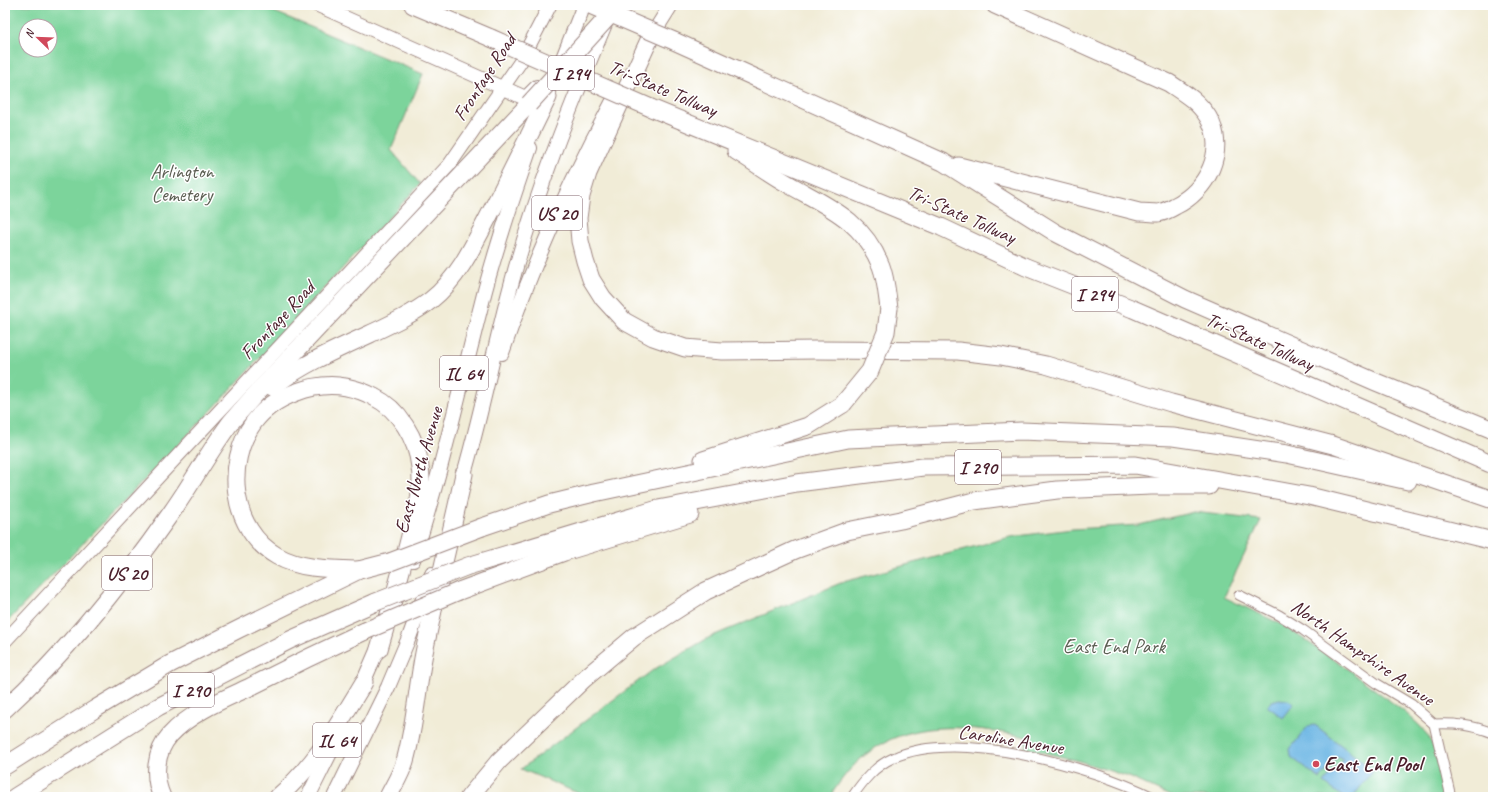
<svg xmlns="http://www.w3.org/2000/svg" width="1498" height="802" viewBox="0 0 1498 802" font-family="Caveat,sans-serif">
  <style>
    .green { fill: #7bd49b; stroke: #627a63; fill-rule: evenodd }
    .water { fill: #6cb6e4; stroke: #5b6a88 }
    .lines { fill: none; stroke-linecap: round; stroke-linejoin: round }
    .street-casing { stroke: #9e8681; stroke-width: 11 }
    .secondary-casing { stroke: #9e8681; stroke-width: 15 }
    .primary-casing { stroke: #9e8681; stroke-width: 16 }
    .highway-casing { stroke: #9e8681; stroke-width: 19 }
    .street { stroke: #fff; stroke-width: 9 }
    .secondary { stroke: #fff; stroke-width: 13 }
    .primary { stroke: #fff; stroke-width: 14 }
    .highway { stroke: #fff; stroke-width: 17 }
    .highway-bridge-casing { stroke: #9e8681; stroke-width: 19; stroke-linecap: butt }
    .highway-bridge { stroke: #fff; stroke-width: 17 }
    .poi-dot { fill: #d1495b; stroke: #fff; stroke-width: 1.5 }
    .labels { text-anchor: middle; stroke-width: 3; stroke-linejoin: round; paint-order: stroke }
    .shield { fill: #fff; stroke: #80626b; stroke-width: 1 }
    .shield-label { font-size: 19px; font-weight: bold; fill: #4a1f2b }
    .street-label { font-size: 20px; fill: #4a1f2b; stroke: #fff }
    .park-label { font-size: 20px; fill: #5b5e52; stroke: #fff }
    .poi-label { font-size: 20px; font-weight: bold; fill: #4a1f2b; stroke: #fff; text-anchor: start }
  </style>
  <rect width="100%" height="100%" fill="#fff"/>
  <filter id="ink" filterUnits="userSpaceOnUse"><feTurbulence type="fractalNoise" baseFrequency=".025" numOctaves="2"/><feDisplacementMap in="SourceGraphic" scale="8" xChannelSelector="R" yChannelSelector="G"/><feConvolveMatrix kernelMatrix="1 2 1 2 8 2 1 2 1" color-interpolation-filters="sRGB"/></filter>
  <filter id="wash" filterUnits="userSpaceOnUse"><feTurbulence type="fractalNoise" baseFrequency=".012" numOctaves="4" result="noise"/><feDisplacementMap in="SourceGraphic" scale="16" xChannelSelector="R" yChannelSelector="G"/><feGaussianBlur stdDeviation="0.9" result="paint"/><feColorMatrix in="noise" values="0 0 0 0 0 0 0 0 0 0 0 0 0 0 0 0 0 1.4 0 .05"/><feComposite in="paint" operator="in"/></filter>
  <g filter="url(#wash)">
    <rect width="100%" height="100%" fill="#f1ecd7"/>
    <!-- green -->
    <g class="green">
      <path d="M 5,5 L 258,5 L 423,74 L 391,150 L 420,184 L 211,411 L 5,624 ZM 26,26 L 50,26 L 50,50 L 26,50 Z"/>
      <path d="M 1194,512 L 1261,520 L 1224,597 L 1283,625 L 1349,670 L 1406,713 L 1420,726 L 1429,737 L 1435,751 L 1441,774 L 1445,797 L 1172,797 L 1126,776 L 1079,761 L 1025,748 L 1026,737 C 946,720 876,719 830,797 L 587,797 L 521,769 L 653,670 L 710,637 L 843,582 L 1010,537 L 1072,529 L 1139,525 Z"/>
    </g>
    <!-- water -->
    <g class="water">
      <path d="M 1279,699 L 1288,700 L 1294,704 L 1283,718 L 1267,706 L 1272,701 Z"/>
      <path d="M 1315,725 L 1373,770 L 1353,797 L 1343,797 L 1324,783 L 1343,759 L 1338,756 L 1320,779 L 1291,757 L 1290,749 L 1308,726 Z"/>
    </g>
  </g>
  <g filter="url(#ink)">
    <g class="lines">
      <!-- street casing -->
      <g class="street-casing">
        <g id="street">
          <path d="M 1239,595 L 1279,615 L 1303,630 L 1376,683 L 1411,704 L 1434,724 C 1456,723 1472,725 1493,733"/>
          <path d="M 1434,724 L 1451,797"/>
          <path d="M 852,797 C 863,781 875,766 893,758 C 957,728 1092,767 1153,797"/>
        </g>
      </g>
      <!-- secondary casing -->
      <g class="secondary-casing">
        <g id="secondary">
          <path d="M 317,5 L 503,88"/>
          <path d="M 5,641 L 450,164 L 521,61 L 550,5"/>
        </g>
      </g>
      <!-- primary casing -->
      <g class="primary-casing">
        <g id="primary">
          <path d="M 649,40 L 671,5"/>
          <path d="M 559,68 L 584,5"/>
          <path d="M 503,88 L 523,97 L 527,97 L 537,87"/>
          <path d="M 502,353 C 532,265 570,181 614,99"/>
          <path d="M 461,484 C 481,419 493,351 511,285 C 535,195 569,110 605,24"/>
          <path d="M 413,560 C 440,477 459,392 481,306 C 494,253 512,200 530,148"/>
          <path d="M 359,692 L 382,639"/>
          <path d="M 308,797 L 341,731"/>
          <path d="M 334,797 L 388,687 L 410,635 L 432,574"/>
        </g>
      </g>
      <!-- highway casing -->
      <g class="highway-casing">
        <g id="highway">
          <path d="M 413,5 L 491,38"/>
          <path d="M 650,38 L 588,173 L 581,196 L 578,218 L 580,241 L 585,261 L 591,279 L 603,298 L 624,321 L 653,337 L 685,348 L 722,351 L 816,350 L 958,351 L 1001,356 L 1046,365 L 1171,403 L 1333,445 L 1493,500"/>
          <path d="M 674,41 L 943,162 L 1056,233 L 1185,299 L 1376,382 L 1493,430"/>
          <path d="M 651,108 L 941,227 L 1026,267 L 1133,309 L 1493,465"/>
          <path d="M 736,151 C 754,162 770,174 788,184 C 828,207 862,219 881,266 C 886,279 887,295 889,308"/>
          <path d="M 959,166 L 1139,212 C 1145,212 1152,213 1158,213 C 1164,212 1170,209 1175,206 C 1207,191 1228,150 1208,117 C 1198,101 1184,93 1169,83 L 995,5"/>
          <path d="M 272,387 C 303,364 335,350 370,334 C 391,324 413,314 431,300 C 460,277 476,240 493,208 C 512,171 530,134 548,97"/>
          <path d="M 703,460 L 808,426 L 843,404"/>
          <path d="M 482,527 L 549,504 L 594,493 L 848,439 L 1021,431 L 1173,437 L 1287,454 L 1408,481"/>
          <path d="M 468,566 L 658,509 L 797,483 L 923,467 L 1135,465 L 1309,496 L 1493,541"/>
          <path d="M 359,570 C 332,569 302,570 277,556 C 231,530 224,463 254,422 C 273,396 315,381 346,387 C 356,389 365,392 374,397 C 399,409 417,439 420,467 C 424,491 415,516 409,540 C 400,576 390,612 379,649"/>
          <path d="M 459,591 L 564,552 L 690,514"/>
          <path d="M 5,709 C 68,651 122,583 171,513 C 192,484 209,451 231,422 C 241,410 252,398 263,386 L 529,104"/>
          <path d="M 5,766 L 95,709 L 170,664 L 239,629 L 359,570 L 390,562"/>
          <path d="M 15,797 L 158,707 L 290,640 L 376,602"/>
          <path d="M 162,797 C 153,777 155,752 170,735 C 190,713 222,700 248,688 C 287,668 326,649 365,631"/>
          <path d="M 278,797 C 317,763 338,725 364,682"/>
          <path d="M 388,797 C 394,785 401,774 405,761 C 415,726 417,689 424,653 C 436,593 451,534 464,474"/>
          <path d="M 469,797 L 499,761 L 584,679 L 634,637 L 706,591 L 795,550 L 847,531 L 901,520 L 974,501 L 1057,490 L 1151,486 L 1209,486"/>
        </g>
      </g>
      <!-- street -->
      <use href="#street" class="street"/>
      <!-- secondary -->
      <use href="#secondary" class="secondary"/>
      <!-- primary -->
      <use href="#primary" class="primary"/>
      <!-- highway -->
      <use href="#highway" class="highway"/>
      <!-- highway-bridge casing -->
      <g class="highway-bridge-casing">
        <g id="highway-bridge">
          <path d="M 590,5 L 674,41"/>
          <path d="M 491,38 L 651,108"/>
          <path d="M 529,104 L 619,5"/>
          <path d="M 843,404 L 870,371 L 886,332 L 889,308"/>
          <path d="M 390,562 L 482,527"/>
          <path d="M 376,602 L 468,566"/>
          <path d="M 365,631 L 459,591"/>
        </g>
      </g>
      <!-- highway-bridge -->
      <use href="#highway-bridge" class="highway-bridge"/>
    </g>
  </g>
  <!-- markers -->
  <circle class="poi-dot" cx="1316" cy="764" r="4"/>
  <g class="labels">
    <!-- shield labels -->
    <g class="shield">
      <rect x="548" y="56" width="46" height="34" rx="3"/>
      <rect x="532" y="196" width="50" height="34" rx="3"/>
      <rect x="1072" y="277" width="46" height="34" rx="3"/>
      <rect x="440" y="356" width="48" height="34" rx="3"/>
      <rect x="955" y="450" width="46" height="34" rx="3"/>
      <rect x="102" y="556" width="50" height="34" rx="3"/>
      <rect x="168" y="673" width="46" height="34" rx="3"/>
      <rect x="313" y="723" width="48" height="34" rx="3"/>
    </g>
    <g class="shield-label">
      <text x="571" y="80">I 294</text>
      <text x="557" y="220">US 20</text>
      <text x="1095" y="301">I 294</text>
      <text x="464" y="380">IL 64</text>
      <text x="978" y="474">I 290</text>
      <text x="127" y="580">US 20</text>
      <text x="191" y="697">I 290</text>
      <text x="337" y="747">IL 64</text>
    </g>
    <!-- street labels -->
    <g class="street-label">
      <text transform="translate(484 77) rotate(-57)" y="7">Frontage Road</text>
      <text transform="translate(663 88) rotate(23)" y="7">Tri-State Tollway</text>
      <text transform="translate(962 214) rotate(24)" y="7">Tri-State Tollway</text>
      <text transform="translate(277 320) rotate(-47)" y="7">Frontage Road</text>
      <text transform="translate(1260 341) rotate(24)" y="7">Tri-State Tollway</text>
      <text transform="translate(418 470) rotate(-74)" y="7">East North Avenue</text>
      <text transform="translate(1363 652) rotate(35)" y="7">North Hampshire Avenue</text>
      <text transform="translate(1011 739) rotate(9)" y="7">Caroline Avenue</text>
    </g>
    <!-- park labels -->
    <g class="park-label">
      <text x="182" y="178">Arlington<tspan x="182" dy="23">Cemetery</tspan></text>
      <text x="1114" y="653">East End Park</text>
    </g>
    <!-- poi labels -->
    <g class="poi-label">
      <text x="1324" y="771">East End Pool</text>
    </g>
  </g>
  <!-- margin -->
  <rect width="1498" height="802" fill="none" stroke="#fff" stroke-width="20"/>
  <!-- north arrow -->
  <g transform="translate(38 38) rotate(293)"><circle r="19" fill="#ffffff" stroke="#b7a5aa"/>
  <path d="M0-3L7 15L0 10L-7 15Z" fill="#d1495b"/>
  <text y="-6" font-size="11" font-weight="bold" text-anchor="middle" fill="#4a1f2b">N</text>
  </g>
</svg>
